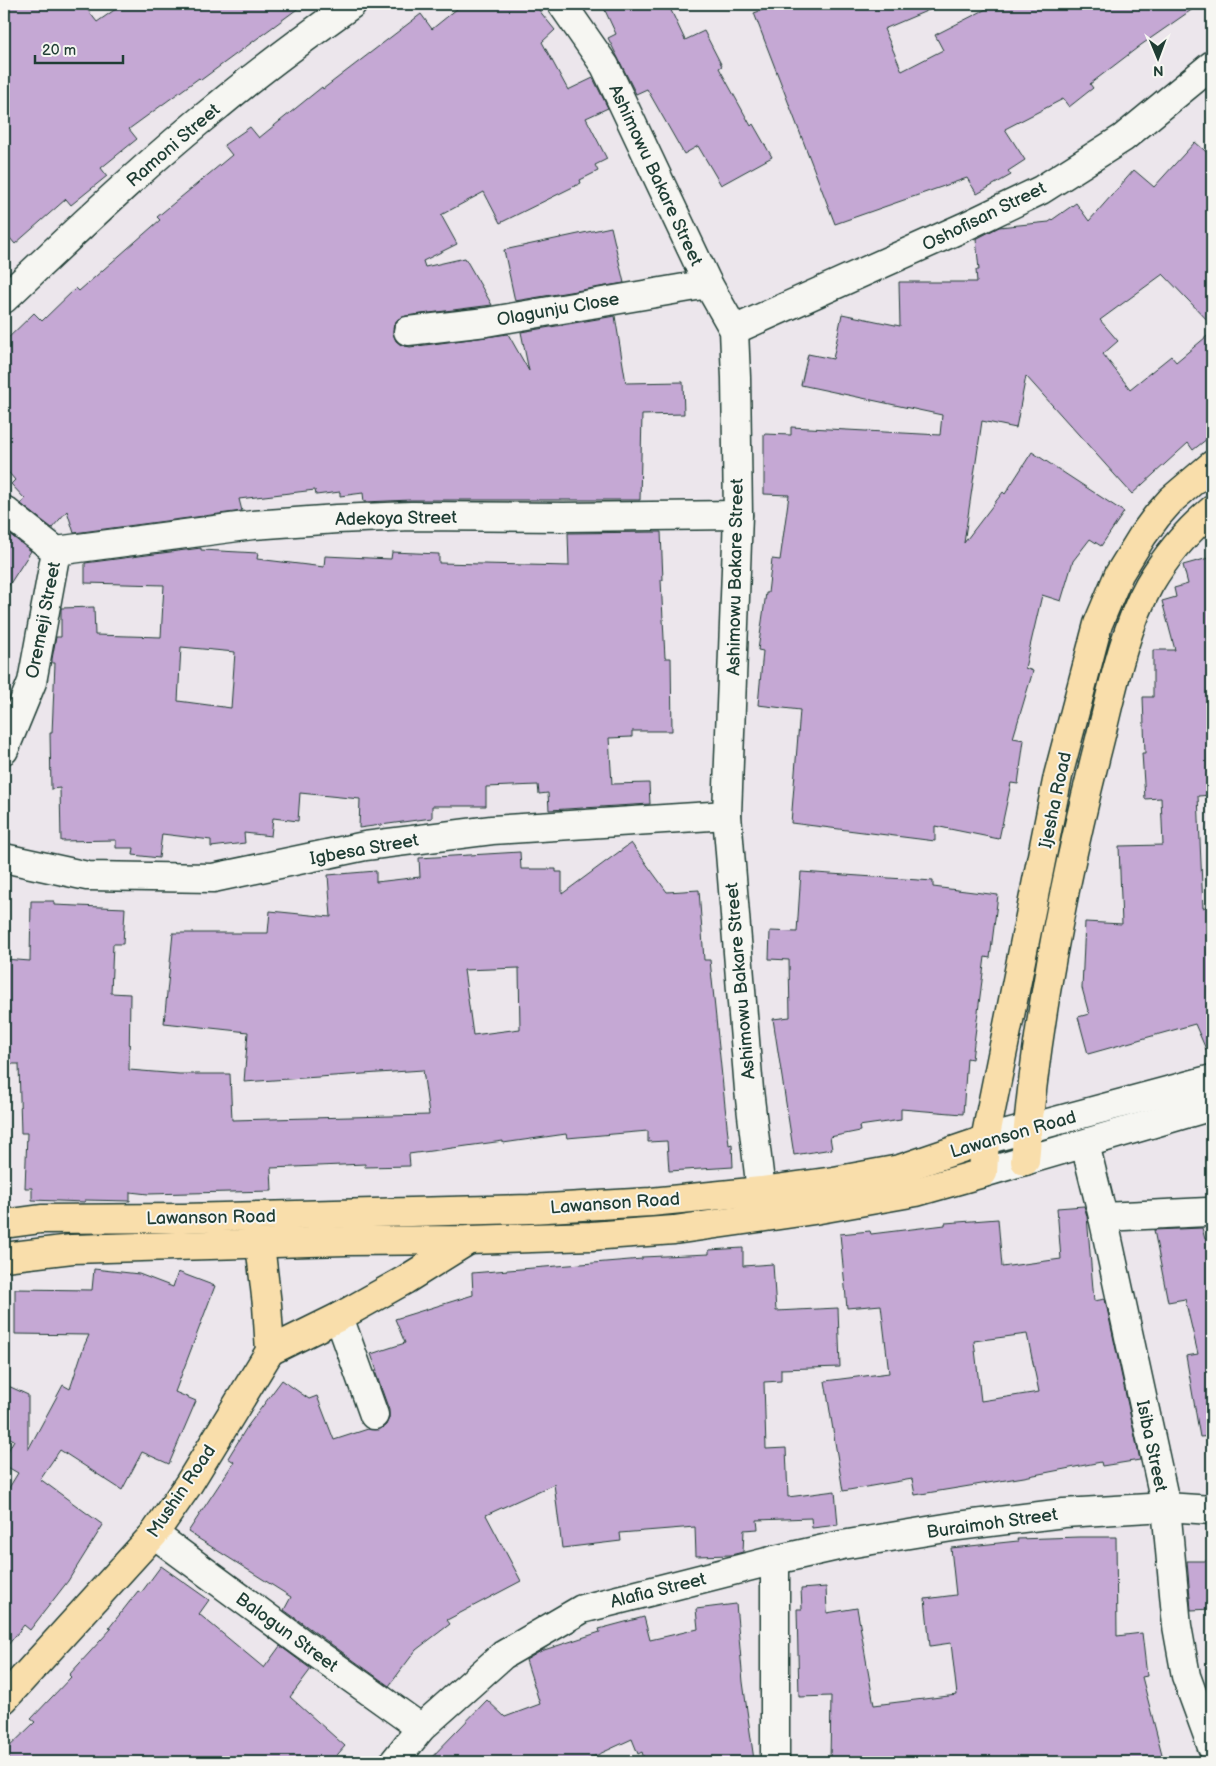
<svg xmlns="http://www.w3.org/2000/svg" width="1216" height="1766" viewBox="0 0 1216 1766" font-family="'Balsamiq Sans',sans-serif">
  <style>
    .building { fill: #c5a8d4; stroke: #1f3d34; fill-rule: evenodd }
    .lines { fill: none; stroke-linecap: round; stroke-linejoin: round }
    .minor-casing { stroke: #1f3d34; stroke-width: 31 }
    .major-casing { stroke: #1f3d34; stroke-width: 31 }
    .minor { stroke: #f6f6f2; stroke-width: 28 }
    .major { stroke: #f9deab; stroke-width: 28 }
    .labels { text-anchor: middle; stroke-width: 4; stroke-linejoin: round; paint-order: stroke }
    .street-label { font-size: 18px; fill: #1f3d34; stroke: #f6f6f2 }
  </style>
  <rect width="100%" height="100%" fill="#ece6ec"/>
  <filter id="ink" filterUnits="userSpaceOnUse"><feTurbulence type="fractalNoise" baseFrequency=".02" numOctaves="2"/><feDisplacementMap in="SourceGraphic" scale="10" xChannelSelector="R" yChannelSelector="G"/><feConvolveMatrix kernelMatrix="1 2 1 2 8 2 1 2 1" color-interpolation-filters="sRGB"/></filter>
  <g filter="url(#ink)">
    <!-- building -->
    <g class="building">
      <path d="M 4,4 L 83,4 L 97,22 L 123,4 L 304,4 L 201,80 L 199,78 L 129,129 L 137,139 L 101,168 L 107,176 L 71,205 L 66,199 L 15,244 L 4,231 Z"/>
      <path d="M 463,4 L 534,4 L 555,30 L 542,42 L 568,90 L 593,78 L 608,108 L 586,118 L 607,159 L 595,165 L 598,171 L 580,180 L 581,183 L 500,223 L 484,192 L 441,215 L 457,244 L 423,261 L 425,267 L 465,258 L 492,305 L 406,316 L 398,319 L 394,324 L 393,333 L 396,341 L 401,345 L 410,347 L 508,334 L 529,371 L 521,332 L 615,316 L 626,383 L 683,382 L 684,414 L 642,415 L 640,500 L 411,500 L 364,502 L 363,493 L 340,496 L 340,492 L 316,495 L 315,490 L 239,499 L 242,511 L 74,533 L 67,511 L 52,528 L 21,504 L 25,499 L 11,484 L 15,480 L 4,467 L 4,342 L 34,313 L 42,321 L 76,288 L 79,291 L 160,220 L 157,217 L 232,155 L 224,145 L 250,127 L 259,138 L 322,87 L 323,89 L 421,14 L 432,29 Z"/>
      <path d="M 602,4 L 668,4 L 685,40 L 704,31 L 722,66 L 719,68 L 751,126 L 753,124 L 772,157 L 721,185 L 698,146 L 684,154 L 647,89 L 636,94 L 608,38 L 616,34 Z"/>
      <path d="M 779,4 L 943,4 L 884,29 L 902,71 L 943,50 L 935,35 L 996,4 L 1200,4 L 1141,45 L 1090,84 L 1093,88 L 1069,107 L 1063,99 L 1005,129 L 1025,160 L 1008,171 L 1011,175 L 977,194 L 967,178 L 835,224 L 754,13 Z"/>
      <path d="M 1195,142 L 1212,157 L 1212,325 L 1163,274 L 1100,320 L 1118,341 L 1103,354 L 1130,389 L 1171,356 L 1176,362 L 1212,332 L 1212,435 L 1193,450 L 1188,443 L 1132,494 L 1026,376 L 1016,428 L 982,421 L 964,543 L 1003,492 L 1005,494 L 1032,452 L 1124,512 L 1101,546 L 1090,539 L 1073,561 L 1061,601 L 1042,595 L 1025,668 L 1033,671 L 1013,738 L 1024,740 L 1018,784 L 1011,783 L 999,839 L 935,826 L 935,841 L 791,823 L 800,710 L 758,705 L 763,651 L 758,650 L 766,593 L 768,593 L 772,559 L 780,560 L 789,495 L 764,494 L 764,434 L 791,435 L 791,427 L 940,435 L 942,415 L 801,385 L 808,354 L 833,359 L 842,314 L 900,326 L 899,282 L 977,282 L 976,270 L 979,270 L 976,239 L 999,227 L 1049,222 L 1076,203 L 1089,221 L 1134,170 L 1154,187 Z"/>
      <path d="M 611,227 L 624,283 L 515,301 L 504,250 Z"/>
      <path d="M 4,530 L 31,551 L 4,593 Z"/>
      <path d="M 661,532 L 663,580 L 661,580 L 665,658 L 671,658 L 672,731 L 632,731 L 632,737 L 609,738 L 612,784 L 649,783 L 650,804 L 549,810 L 548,793 L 539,794 L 538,785 L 486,787 L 486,806 L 432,806 L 432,818 L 359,828 L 360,799 L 300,793 L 298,821 L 273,818 L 271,836 L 244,833 L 245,843 L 211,847 L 211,840 L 162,834 L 159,858 L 133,855 L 134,848 L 116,848 L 116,840 L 61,841 L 60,788 L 51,789 L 50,733 L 52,733 L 55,663 L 52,663 L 52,659 L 56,637 L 61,637 L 61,608 L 94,607 L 95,635 L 161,637 L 164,585 L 85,583 L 85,563 L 201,548 L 201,550 L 258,553 L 257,559 L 324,567 L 325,556 L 391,559 L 392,552 L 439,554 L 439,563 L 569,566 L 568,533 ZM 181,647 L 235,652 L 231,708 L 178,701 Z"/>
      <path d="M 1212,557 L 1212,795 L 1198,796 L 1203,908 L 1212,904 L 1212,1063 L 1195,1024 L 1088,1054 L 1078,1017 L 1089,1014 L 1082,988 L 1085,922 L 1122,924 L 1119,846 L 1163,845 L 1161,798 L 1145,799 L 1142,753 L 1145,753 L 1143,697 L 1153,697 L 1153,650 L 1175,650 L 1162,601 L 1176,597 L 1174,588 L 1188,584 L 1183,565 Z"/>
      <path d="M 631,843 L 667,892 L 699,890 L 704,960 L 710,960 L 729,1145 L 732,1144 L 733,1167 L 669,1171 L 667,1141 L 648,1142 L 648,1131 L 567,1138 L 566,1134 L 503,1143 L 503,1141 L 409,1154 L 410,1166 L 365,1167 L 365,1164 L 271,1168 L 272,1191 L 148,1194 L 130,1192 L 130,1201 L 85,1200 L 85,1202 L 32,1200 L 32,1188 L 25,1188 L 27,1133 L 21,1133 L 19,1064 L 4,1064 L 4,959 L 30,961 L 31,901 L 54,901 L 54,905 L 125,908 L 123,944 L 113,944 L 111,993 L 130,994 L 129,1070 L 179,1074 L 230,1074 L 232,1120 L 429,1115 L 423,1070 L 244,1082 L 248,1032 L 164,1023 L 173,933 L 268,933 L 270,911 L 331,917 L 328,875 L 376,871 L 376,882 L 420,877 L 419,858 L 520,852 L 521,869 L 556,869 L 556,872 L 562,872 L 562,894 ZM 519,968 L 520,1029 L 473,1035 L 464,970 Z"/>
      <path d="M 801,872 L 933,881 L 933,887 L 998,895 L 990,958 L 985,957 L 972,1059 L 967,1058 L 963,1114 L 901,1109 L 901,1120 L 859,1126 L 860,1131 L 830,1137 L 832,1149 L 794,1155 L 773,1019 L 790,1017 L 789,960 L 769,959 L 770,931 L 797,932 Z"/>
      <path d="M 1084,1206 L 1087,1216 L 1094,1301 L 1105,1299 L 1140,1460 L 1102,1466 L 1101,1462 L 1024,1477 L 915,1495 L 912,1479 L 843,1491 L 825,1381 L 889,1373 L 881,1305 L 847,1308 L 840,1234 L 870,1231 L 871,1234 L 945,1225 L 945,1223 L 998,1219 L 1002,1267 L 1061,1259 L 1057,1208 ZM 1027,1334 L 1039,1392 L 981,1401 L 974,1341 Z"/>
      <path d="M 1202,1228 L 1205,1239 L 1212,1238 L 1212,1436 L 1200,1437 L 1186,1356 L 1198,1354 L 1185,1299 L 1168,1302 L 1154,1230 Z"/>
      <path d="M 743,1248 L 743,1266 L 773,1264 L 776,1311 L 838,1308 L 840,1367 L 781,1369 L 781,1381 L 764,1382 L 766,1449 L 786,1448 L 788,1497 L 835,1491 L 838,1525 L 812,1528 L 811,1518 L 757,1520 L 758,1529 L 744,1530 L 743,1552 L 731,1555 L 696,1556 L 695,1527 L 620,1533 L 621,1541 L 562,1548 L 554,1484 L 486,1515 L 521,1581 L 447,1620 L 450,1624 L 416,1650 L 389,1686 L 284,1610 L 291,1597 L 188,1532 L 234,1462 L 228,1458 L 247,1427 L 282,1380 L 309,1399 L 317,1396 L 334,1440 L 368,1429 L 379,1430 L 386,1425 L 389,1418 L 389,1410 L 375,1371 L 377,1371 L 371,1354 L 405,1343 L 395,1319 L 473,1295 L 472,1273 L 642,1259 L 642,1257 L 709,1254 L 709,1250 Z"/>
      <path d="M 94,1269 L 139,1274 L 173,1287 L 178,1272 L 215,1286 L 175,1392 L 196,1401 L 169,1464 L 142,1452 L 122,1490 L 60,1450 L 40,1479 L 103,1525 L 68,1581 L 30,1630 L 24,1625 L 4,1650 L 4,1496 L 18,1473 L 4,1465 L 4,1458 L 14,1440 L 4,1435 L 4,1384 L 28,1395 L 28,1450 L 63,1385 L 70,1389 L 84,1346 L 89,1335 L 15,1334 L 15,1289 L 92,1290 Z"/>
      <path d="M 1079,1537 L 1116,1537 L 1117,1636 L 1142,1633 L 1147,1676 L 1142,1677 L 1164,1762 L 830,1762 L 831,1696 L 799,1697 L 797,1609 L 802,1609 L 801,1589 L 826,1587 L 827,1613 L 857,1608 L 874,1705 L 957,1695 L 951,1643 L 930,1646 L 925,1599 L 956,1595 L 951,1548 L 1018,1541 L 1017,1539 Z"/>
      <path d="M 1187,1561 L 1212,1561 L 1212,1609 L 1191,1610 Z"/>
      <path d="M 161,1566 L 209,1600 L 199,1614 L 264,1668 L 280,1646 L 311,1669 L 290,1697 L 345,1746 L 331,1762 L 4,1762 L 4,1752 L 35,1722 L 31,1719 L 71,1677 L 69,1675 L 111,1629 L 109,1628 L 138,1591 L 141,1593 Z"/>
      <path d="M 736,1604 L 743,1682 L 754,1760 L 749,1761 L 749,1762 L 645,1762 L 642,1752 L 638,1754 L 632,1739 L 582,1762 L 427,1762 L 487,1700 L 505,1717 L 540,1704 L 526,1660 L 541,1651 L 600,1632 L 599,1629 L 644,1617 L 650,1640 L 698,1629 L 696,1609 Z"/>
    </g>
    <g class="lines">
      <!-- minor casing -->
      <g class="minor-casing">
        <g id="minor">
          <path d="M 562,4 L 605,66 L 708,284 L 734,330 L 736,378 L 738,515 L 727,815 L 749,1090 L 761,1191"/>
          <path d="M 4,299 C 74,233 144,165 219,105 C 262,69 307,36 352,4"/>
          <path d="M 734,330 L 964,227 L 1041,190 L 1123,138 L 1212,65"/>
          <path d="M 408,331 L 486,322 L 708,284"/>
          <path d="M 4,510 L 56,551 L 32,682 L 4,750"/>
          <path d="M 56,551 L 253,525 L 337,519 L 411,516 L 564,517 L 738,515"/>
          <path d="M 4,858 L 87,876 L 213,878 L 365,846 L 492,830 L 727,815"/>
          <path d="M 985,1140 L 1212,1079"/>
          <path d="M 1085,1144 L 1103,1217 L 1166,1507 L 1177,1626 L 1186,1676 L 1212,1747"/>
          <path d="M 983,1173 L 1212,1106"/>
          <path d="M 1103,1217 L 1207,1212"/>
          <path d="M 339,1317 L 374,1415"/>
          <path d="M 154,1534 L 302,1643 L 421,1728"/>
          <path d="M 775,1560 L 842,1545 L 958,1526 L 1064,1513 L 1166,1507 L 1212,1510"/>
          <path d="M 394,1762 L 421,1728 L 503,1655 L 582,1609 L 775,1560 L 775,1762"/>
        </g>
      </g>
      <!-- major casing -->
      <g class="major-casing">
        <g id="major">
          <path d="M 1025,1161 C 1036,1020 1064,880 1099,743 C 1112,691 1123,632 1149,585 C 1166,556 1187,531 1212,510"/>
          <path d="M 4,1224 L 41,1219 L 183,1218 L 530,1209 L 651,1202 L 761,1191 L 834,1181 L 900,1169 L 985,1140"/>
          <path d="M 4,1257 L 72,1249 L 346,1241 L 469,1240 L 591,1236 L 674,1230 L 814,1210 L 916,1192 L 983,1173 L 985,1140 L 1058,776 L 1098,624 L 1119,574 L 1143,535 L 1157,516 L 1171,500 L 1212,465"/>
          <path d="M 270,1351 L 339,1317 L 405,1280 L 469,1240"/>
          <path d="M 4,1699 L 154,1534 L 188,1485 L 270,1351 L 267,1305 L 260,1244"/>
        </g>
      </g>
      <!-- minor -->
      <use href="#minor" class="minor"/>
      <!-- major -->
      <use href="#major" class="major"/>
    </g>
  </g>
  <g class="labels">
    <!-- street labels -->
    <g class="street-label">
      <text transform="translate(173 145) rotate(-41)" y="6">Ramoni Street</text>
      <text transform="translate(656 175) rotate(65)" y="6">Ashimowu Bakare Street</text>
      <text transform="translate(984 216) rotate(-26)" y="6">Oshofisan Street</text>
      <text transform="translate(558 309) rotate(-10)" y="6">Olagunju Close</text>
      <text transform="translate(396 518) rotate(-1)" y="6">Adekoya Street</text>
      <text transform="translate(735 577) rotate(-89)" y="6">Ashimowu Bakare Street</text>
      <text transform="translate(43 620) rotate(-79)" y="6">Oremeji Street</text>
      <text transform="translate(1055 800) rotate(-78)" y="6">Ijesha Road</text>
      <text transform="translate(364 849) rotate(-10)" y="6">Igbesa Street</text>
      <text transform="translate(740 981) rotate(-95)" y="6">Ashimowu Bakare Street</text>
      <text transform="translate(1013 1134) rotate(-16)" y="6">Lawanson Road</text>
      <text transform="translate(615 1203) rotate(-4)" y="6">Lawanson Road</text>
      <text transform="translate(211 1217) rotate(-1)" y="6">Lawanson Road</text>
      <text transform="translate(1152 1446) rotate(78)" y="6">Isiba Street</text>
      <text transform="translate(181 1491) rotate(-56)" y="6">Mushin Road</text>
      <text transform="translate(992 1523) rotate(-8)" y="6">Buraimoh Street</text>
      <text transform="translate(658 1590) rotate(-14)" y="6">Alafia Street</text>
      <text transform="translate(287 1632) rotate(36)" y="6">Balogun Street</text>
    </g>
  </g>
  <!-- margin -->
  <rect width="1216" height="1766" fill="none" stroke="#f6f6f2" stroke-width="20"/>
  <rect x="10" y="10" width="1196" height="1746" fill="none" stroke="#1f3d34" stroke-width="2" filter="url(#ink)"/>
  <!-- north arrow -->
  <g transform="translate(1158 58) rotate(179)" stroke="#f6f6f2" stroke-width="4" paint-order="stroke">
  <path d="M0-4L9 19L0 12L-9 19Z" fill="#1f3d34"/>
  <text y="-8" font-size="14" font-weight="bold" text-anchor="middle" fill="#1f3d34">N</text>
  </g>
  <!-- scale -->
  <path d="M35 55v8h88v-8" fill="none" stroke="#1f3d34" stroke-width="2.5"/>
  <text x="42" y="55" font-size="15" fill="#1f3d34" stroke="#f6f6f2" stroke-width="4" paint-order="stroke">20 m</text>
</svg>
